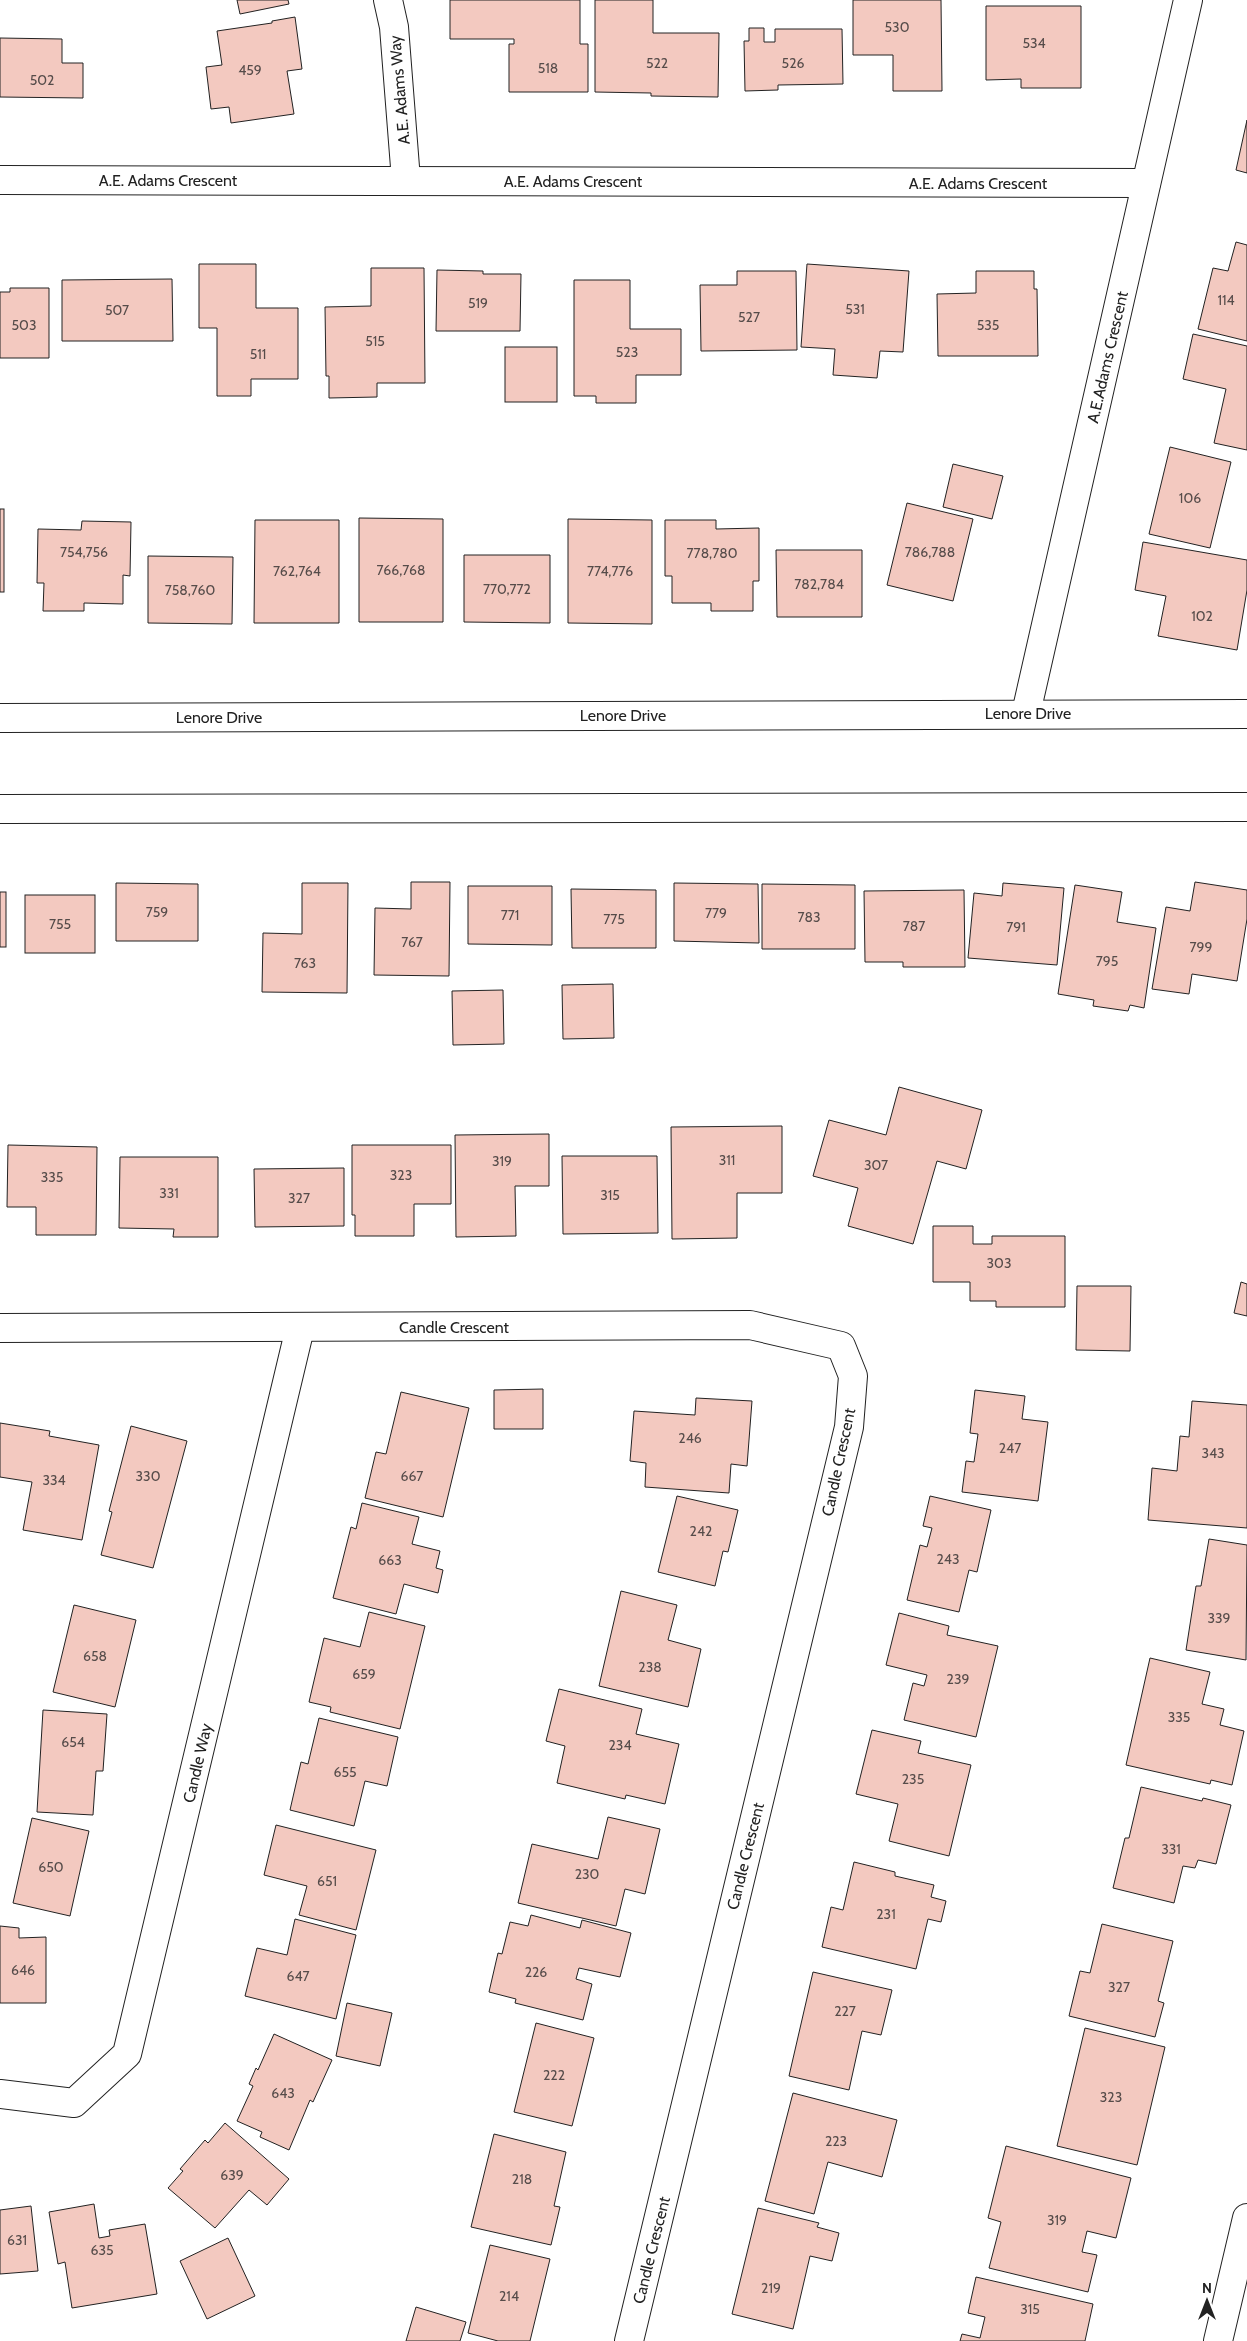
<svg xmlns="http://www.w3.org/2000/svg" width="1247" height="2341" viewBox="0 0 1247 2341" font-family="Cabin,sans-serif">
  <style>
    .building { fill: #f3c9c0; stroke: #222 }
    .lines { fill: none; stroke-linecap: round; stroke-linejoin: round }
    .minor-casing { stroke: #222; stroke-width: 30 }
    .major-casing { stroke: #222; stroke-width: 30 }
    .minor { stroke: #fff; stroke-width: 28 }
    .major { stroke: #fff; stroke-width: 28 }
    .labels { text-anchor: middle; stroke-width: 4; stroke-linejoin: round; paint-order: stroke }
    .number-label { font-size: 14px; fill: #564c4a }
    .street-label { font-size: 16px; fill: #222; stroke: #fff }
  </style>
  <rect width="100%" height="100%" fill="#fff"/>
  <!-- building -->
  <g class="building">
    <path d="M 237,0 L 288,0 L 289,4 L 240,14 Z"/>
    <path d="M 450,0 L 580,0 L 580,44 L 588,44 L 588,92 L 509,92 L 509,44 L 514,44 L 514,39 L 450,39 Z"/>
    <path d="M 595,0 L 653,0 L 653,33 L 719,33 L 718,97 L 651,96 L 651,93 L 595,92 Z"/>
    <path d="M 853,0 L 941,0 L 942,91 L 893,91 L 893,55 L 853,55 Z"/>
    <path d="M 986,6 L 1081,6 L 1081,88 L 1021,88 L 1021,79 L 986,80 Z"/>
    <path d="M 295,17 L 302,69 L 287,71 L 294,114 L 231,123 L 229,107 L 211,109 L 206,67 L 222,65 L 217,31 L 272,23 L 272,21 Z"/>
    <path d="M 749,28 L 764,28 L 764,42 L 775,42 L 775,29 L 842,29 L 843,84 L 778,85 L 778,90 L 745,91 L 744,41 L 749,41 Z"/>
    <path d="M 0,38 L 62,39 L 62,63 L 83,63 L 83,98 L 0,97 Z"/>
    <path d="M 1247,120 L 1247,173 L 1236,170 Z"/>
    <path d="M 1236,242 L 1247,245 L 1247,341 L 1198,329 L 1213,268 L 1228,271 Z"/>
    <path d="M 199,264 L 256,264 L 256,308 L 298,308 L 298,379 L 251,379 L 251,396 L 217,396 L 217,328 L 199,328 Z"/>
    <path d="M 807,264 L 909,271 L 903,352 L 880,351 L 877,378 L 833,375 L 835,349 L 801,347 Z"/>
    <path d="M 371,268 L 424,268 L 425,383 L 377,383 L 377,397 L 329,398 L 329,376 L 326,376 L 325,307 L 371,306 Z"/>
    <path d="M 437,270 L 483,271 L 483,274 L 521,274 L 520,331 L 436,331 Z"/>
    <path d="M 737,271 L 796,271 L 797,350 L 701,351 L 700,285 L 737,285 Z"/>
    <path d="M 976,271 L 1034,271 L 1034,289 L 1037,289 L 1038,356 L 938,356 L 937,294 L 976,293 Z"/>
    <path d="M 172,279 L 173,341 L 62,341 L 62,280 Z"/>
    <path d="M 574,280 L 630,280 L 630,329 L 681,329 L 681,375 L 636,375 L 636,403 L 596,403 L 596,396 L 574,396 Z"/>
    <path d="M 10,288 L 49,288 L 49,358 L 0,358 L 0,292 L 10,292 Z"/>
    <path d="M 1193,334 L 1247,346 L 1247,450 L 1214,443 L 1226,389 L 1183,379 Z"/>
    <rect x="505" y="347" width="52" height="55"/>
    <path d="M 1170,447 L 1231,462 L 1210,548 L 1149,534 Z"/>
    <path d="M 953,464 L 1003,476 L 992,519 L 943,507 Z"/>
    <path d="M 907,503 L 973,519 L 953,601 L 887,585 Z"/>
    <rect x="0" y="509" width="4" height="83"/>
    <path d="M 359,518 L 443,519 L 443,622 L 359,622 Z"/>
    <path d="M 568,519 L 652,520 L 652,624 L 568,623 Z"/>
    <path d="M 255,520 L 339,520 L 339,623 L 254,623 Z"/>
    <path d="M 665,520 L 716,520 L 716,529 L 759,528 L 759,581 L 753,581 L 753,611 L 711,611 L 711,603 L 672,603 L 672,576 L 665,576 Z"/>
    <path d="M 82,521 L 131,522 L 130,576 L 123,575 L 123,604 L 84,603 L 84,611 L 43,611 L 44,583 L 37,583 L 38,529 L 81,530 Z"/>
    <path d="M 1143,542 L 1247,560 L 1247,590 L 1237,650 L 1158,636 L 1166,596 L 1135,590 Z"/>
    <path d="M 776,550 L 862,550 L 862,617 L 777,617 Z"/>
    <path d="M 464,555 L 550,555 L 550,623 L 464,622 Z"/>
    <path d="M 148,556 L 233,557 L 232,624 L 148,623 Z"/>
    <path d="M 411,882 L 450,882 L 449,976 L 374,975 L 375,908 L 411,909 Z"/>
    <path d="M 1195,882 L 1247,890 L 1247,919 L 1237,981 L 1192,974 L 1189,994 L 1152,989 L 1166,907 L 1190,911 Z"/>
    <path d="M 116,883 L 198,884 L 198,941 L 116,941 Z"/>
    <path d="M 302,883 L 348,883 L 347,993 L 262,992 L 263,933 L 302,934 Z"/>
    <path d="M 674,883 L 758,884 L 759,943 L 674,941 Z"/>
    <path d="M 1003,883 L 1064,888 L 1057,965 L 968,958 L 974,893 L 1002,896 Z"/>
    <path d="M 762,884 L 855,885 L 855,949 L 762,949 Z"/>
    <path d="M 1075,885 L 1122,892 L 1117,922 L 1156,928 L 1144,1008 L 1130,1005 L 1128,1011 L 1093,1006 L 1094,1000 L 1058,994 Z"/>
    <path d="M 468,886 L 552,886 L 552,945 L 468,944 Z"/>
    <path d="M 571,889 L 656,890 L 656,948 L 572,948 Z"/>
    <path d="M 964,890 L 965,967 L 903,967 L 903,962 L 865,962 L 864,891 Z"/>
    <rect x="0" y="892" width="6" height="55"/>
    <rect x="25" y="895" width="70" height="58"/>
    <path d="M 613,984 L 614,1038 L 563,1039 L 562,985 Z"/>
    <path d="M 503,990 L 504,1044 L 453,1045 L 452,991 Z"/>
    <path d="M 899,1087 L 982,1110 L 966,1169 L 937,1161 L 913,1244 L 848,1226 L 858,1188 L 813,1176 L 829,1120 L 886,1135 Z"/>
    <path d="M 782,1126 L 782,1193 L 737,1193 L 737,1238 L 672,1239 L 671,1127 Z"/>
    <path d="M 549,1134 L 549,1186 L 515,1186 L 516,1236 L 456,1237 L 455,1135 Z"/>
    <path d="M 8,1145 L 97,1147 L 96,1235 L 36,1235 L 36,1207 L 7,1207 Z"/>
    <path d="M 352,1145 L 451,1145 L 451,1204 L 414,1204 L 414,1236 L 355,1236 L 355,1215 L 352,1215 Z"/>
    <path d="M 562,1156 L 657,1156 L 658,1233 L 563,1234 Z"/>
    <path d="M 120,1157 L 218,1157 L 218,1237 L 173,1237 L 174,1229 L 119,1228 Z"/>
    <path d="M 344,1168 L 344,1226 L 255,1227 L 254,1169 Z"/>
    <path d="M 933,1226 L 973,1226 L 973,1244 L 992,1244 L 992,1236 L 1065,1236 L 1065,1307 L 996,1307 L 996,1301 L 970,1301 L 970,1282 L 933,1282 Z"/>
    <path d="M 1241,1282 L 1247,1284 L 1247,1316 L 1234,1313 Z"/>
    <path d="M 1077,1286 L 1131,1286 L 1130,1351 L 1076,1350 Z"/>
    <path d="M 543,1389 L 543,1429 L 494,1429 L 494,1390 Z"/>
    <path d="M 975,1390 L 1025,1396 L 1022,1419 L 1048,1422 L 1038,1501 L 962,1492 L 966,1461 L 974,1462 L 978,1434 L 970,1433 Z"/>
    <path d="M 401,1392 L 469,1408 L 443,1517 L 365,1498 L 376,1452 L 386,1454 Z"/>
    <path d="M 696,1398 L 752,1401 L 747,1466 L 731,1464 L 729,1493 L 645,1487 L 646,1463 L 630,1461 L 634,1411 L 695,1415 Z"/>
    <path d="M 1192,1401 L 1247,1405 L 1247,1528 L 1148,1520 L 1152,1468 L 1177,1471 L 1180,1436 L 1189,1437 Z"/>
    <path d="M 0,1423 L 50,1431 L 49,1436 L 99,1445 L 82,1540 L 23,1530 L 32,1482 L 0,1477 Z"/>
    <path d="M 131,1426 L 187,1441 L 153,1568 L 101,1555 L 112,1512 L 109,1511 Z"/>
    <path d="M 677,1496 L 738,1510 L 728,1552 L 723,1551 L 715,1586 L 658,1572 Z"/>
    <path d="M 930,1496 L 991,1510 L 977,1572 L 969,1570 L 959,1612 L 907,1600 L 920,1545 L 927,1547 L 932,1528 L 923,1526 Z"/>
    <path d="M 362,1503 L 419,1517 L 412,1544 L 440,1551 L 436,1568 L 443,1570 L 438,1593 L 404,1584 L 396,1614 L 333,1598 L 351,1527 L 356,1529 Z"/>
    <path d="M 1209,1539 L 1247,1545 L 1246,1660 L 1186,1650 L 1196,1586 L 1201,1586 Z"/>
    <path d="M 621,1591 L 677,1605 L 668,1640 L 701,1649 L 688,1707 L 599,1686 Z"/>
    <path d="M 74,1605 L 136,1620 L 115,1707 L 53,1692 Z"/>
    <path d="M 369,1612 L 425,1626 L 400,1729 L 330,1712 L 331,1707 L 309,1702 L 324,1638 L 360,1647 Z"/>
    <path d="M 899,1613 L 949,1626 L 947,1635 L 998,1646 L 976,1737 L 904,1720 L 913,1683 L 924,1686 L 927,1675 L 886,1665 Z"/>
    <path d="M 1150,1658 L 1210,1672 L 1202,1704 L 1224,1709 L 1220,1725 L 1244,1731 L 1232,1785 L 1211,1780 L 1210,1784 L 1126,1765 Z"/>
    <path d="M 559,1689 L 642,1709 L 636,1734 L 679,1744 L 665,1804 L 626,1795 L 625,1799 L 557,1783 L 565,1746 L 546,1741 Z"/>
    <path d="M 43,1710 L 107,1714 L 103,1771 L 96,1771 L 93,1815 L 37,1812 Z"/>
    <path d="M 319,1718 L 398,1737 L 387,1786 L 365,1781 L 354,1826 L 290,1810 L 301,1762 L 308,1764 Z"/>
    <path d="M 872,1730 L 921,1741 L 918,1753 L 971,1765 L 949,1856 L 889,1841 L 898,1804 L 856,1794 Z"/>
    <path d="M 1141,1787 L 1202,1801 L 1203,1798 L 1231,1805 L 1216,1864 L 1198,1860 L 1195,1868 L 1183,1866 L 1174,1903 L 1113,1888 L 1125,1838 L 1129,1838 Z"/>
    <path d="M 608,1817 L 660,1829 L 645,1894 L 625,1889 L 616,1926 L 518,1903 L 532,1844 L 598,1859 Z"/>
    <path d="M 32,1818 L 89,1831 L 70,1916 L 13,1903 Z"/>
    <path d="M 276,1825 L 376,1850 L 356,1930 L 299,1915 L 307,1886 L 264,1875 Z"/>
    <path d="M 854,1862 L 895,1872 L 895,1876 L 934,1885 L 931,1897 L 946,1901 L 941,1922 L 928,1919 L 916,1969 L 822,1947 L 831,1907 L 843,1910 Z"/>
    <path d="M 531,1915 L 580,1928 L 582,1920 L 631,1933 L 620,1977 L 579,1968 L 576,1979 L 592,1984 L 583,2020 L 515,2003 L 516,1999 L 489,1992 L 498,1953 L 502,1954 L 510,1922 L 528,1926 Z"/>
    <path d="M 295,1919 L 356,1935 L 336,2019 L 245,1996 L 257,1948 L 287,1955 Z"/>
    <path d="M 1102,1924 L 1173,1941 L 1158,2001 L 1164,2003 L 1155,2037 L 1069,2016 L 1080,1971 L 1090,1973 Z"/>
    <path d="M 0,1926 L 19,1928 L 19,1938 L 46,1937 L 46,2003 L 0,2003 Z"/>
    <path d="M 813,1972 L 892,1990 L 881,2035 L 862,2031 L 849,2090 L 789,2076 Z"/>
    <path d="M 347,2003 L 392,2013 L 380,2066 L 336,2056 Z"/>
    <path d="M 536,2023 L 594,2038 L 572,2126 L 514,2112 Z"/>
    <path d="M 1085,2028 L 1165,2047 L 1137,2165 L 1057,2146 Z"/>
    <path d="M 274,2034 L 332,2060 L 313,2102 L 310,2100 L 289,2150 L 260,2137 L 262,2132 L 237,2121 L 253,2086 L 249,2084 L 256,2068 L 258,2070 Z"/>
    <path d="M 793,2093 L 897,2120 L 882,2177 L 828,2162 L 814,2214 L 765,2201 Z"/>
    <path d="M 225,2123 L 289,2179 L 267,2205 L 249,2190 L 215,2228 L 168,2188 L 183,2171 L 180,2169 L 205,2140 L 208,2143 Z"/>
    <path d="M 494,2134 L 566,2152 L 554,2206 L 560,2207 L 551,2245 L 471,2227 Z"/>
    <path d="M 1006,2146 L 1131,2178 L 1116,2238 L 1087,2231 L 1082,2252 L 1097,2255 L 1088,2292 L 989,2268 L 1001,2222 L 988,2218 Z"/>
    <path d="M 94,2204 L 99,2238 L 110,2236 L 109,2230 L 145,2224 L 157,2294 L 72,2308 L 65,2262 L 58,2264 L 49,2212 Z"/>
    <path d="M 31,2206 L 38,2271 L 0,2274 L 0,2210 Z"/>
    <path d="M 758,2208 L 819,2223 L 817,2227 L 839,2233 L 832,2261 L 810,2256 L 793,2329 L 732,2314 Z"/>
    <path d="M 228,2238 L 255,2296 L 207,2319 L 180,2261 Z"/>
    <path d="M 490,2245 L 550,2259 L 530,2341 L 498,2341 L 468,2333 Z"/>
    <path d="M 976,2277 L 1093,2304 L 1085,2341 L 960,2341 L 962,2334 L 980,2338 L 985,2317 L 968,2313 Z"/>
    <path d="M 416,2307 L 466,2322 L 460,2341 L 406,2341 Z"/>
  </g>
  <g class="lines">
    <!-- minor casing -->
    <g class="minor-casing">
      <g id="minor">
        <path d="M 388,0 L 394,27 L 406,180"/>
        <path d="M 0,180 L 1146,183"/>
        <path d="M 1026,713 L 1188,0"/>
        <path d="M 0,1328 L 750,1325 L 841,1346 L 853,1376 L 849,1427 L 629,2341"/>
        <path d="M 0,2094 L 74,2103 L 127,2054 L 300,1328"/>
        <path d="M 1218,2341 L 1247,2218"/>
      </g>
    </g>
    <!-- major casing -->
    <g class="major-casing">
      <g id="major">
        <path d="M 0,718 L 1247,714"/>
        <path d="M 0,809 L 1247,807"/>
      </g>
    </g>
    <!-- minor -->
    <use href="#minor" class="minor"/>
    <!-- major -->
    <use href="#major" class="major"/>
  </g>
  <g class="labels">
    <!-- number labels -->
    <g class="number-label">
      <text x="897" y="32">530</text>
      <text x="1034" y="48">534</text>
      <text x="657" y="68">522</text>
      <text x="793" y="68">526</text>
      <text x="548" y="73">518</text>
      <text x="250" y="75">459</text>
      <text x="42" y="85">502</text>
      <text x="1226" y="305">114</text>
      <text x="478" y="308">519</text>
      <text x="855" y="314">531</text>
      <text x="117" y="315">507</text>
      <text x="749" y="322">527</text>
      <text x="24" y="330">503</text>
      <text x="988" y="330">535</text>
      <text x="375" y="346">515</text>
      <text x="627" y="357">523</text>
      <text x="258" y="359">511</text>
      <text x="1190" y="503">106</text>
      <text x="84" y="557">754,756</text>
      <text x="930" y="557">786,788</text>
      <text x="712" y="558">778,780</text>
      <text x="401" y="575">766,768</text>
      <text x="297" y="576">762,764</text>
      <text x="610" y="576">774,776</text>
      <text x="819" y="589">782,784</text>
      <text x="507" y="594">770,772</text>
      <text x="190" y="595">758,760</text>
      <text x="1202" y="621">102</text>
      <text x="157" y="917">759</text>
      <text x="716" y="918">779</text>
      <text x="510" y="920">771</text>
      <text x="809" y="922">783</text>
      <text x="614" y="924">775</text>
      <text x="60" y="929">755</text>
      <text x="914" y="931">787</text>
      <text x="1016" y="932">791</text>
      <text x="412" y="947">767</text>
      <text x="1201" y="952">799</text>
      <text x="1107" y="966">795</text>
      <text x="305" y="968">763</text>
      <text x="727" y="1165">311</text>
      <text x="502" y="1166">319</text>
      <text x="876" y="1170">307</text>
      <text x="401" y="1180">323</text>
      <text x="52" y="1182">335</text>
      <text x="169" y="1198">331</text>
      <text x="610" y="1200">315</text>
      <text x="299" y="1203">327</text>
      <text x="999" y="1268">303</text>
      <text x="690" y="1443">246</text>
      <text x="1010" y="1453">247</text>
      <text x="1213" y="1458">343</text>
      <text x="148" y="1481">330</text>
      <text x="412" y="1481">667</text>
      <text x="54" y="1485">334</text>
      <text x="701" y="1536">242</text>
      <text x="948" y="1564">243</text>
      <text x="390" y="1565">663</text>
      <text x="1219" y="1623">339</text>
      <text x="95" y="1661">658</text>
      <text x="650" y="1672">238</text>
      <text x="364" y="1679">659</text>
      <text x="958" y="1684">239</text>
      <text x="1179" y="1722">335</text>
      <text x="73" y="1747">654</text>
      <text x="620" y="1750">234</text>
      <text x="345" y="1777">655</text>
      <text x="913" y="1784">235</text>
      <text x="1171" y="1854">331</text>
      <text x="51" y="1872">650</text>
      <text x="587" y="1879">230</text>
      <text x="327" y="1886">651</text>
      <text x="886" y="1919">231</text>
      <text x="23" y="1975">646</text>
      <text x="536" y="1977">226</text>
      <text x="298" y="1981">647</text>
      <text x="1119" y="1992">327</text>
      <text x="845" y="2016">227</text>
      <text x="554" y="2080">222</text>
      <text x="283" y="2098">643</text>
      <text x="1111" y="2102">323</text>
      <text x="836" y="2146">223</text>
      <text x="232" y="2180">639</text>
      <text x="522" y="2184">218</text>
      <text x="1057" y="2225">319</text>
      <text x="17" y="2245">631</text>
      <text x="102" y="2255">635</text>
      <text x="771" y="2293">219</text>
      <text x="509" y="2301">214</text>
      <text x="1030" y="2314">315</text>
    </g>
    <!-- street labels -->
    <g class="street-label">
      <text transform="translate(399 90) rotate(-95)" y="6">A.E. Adams Way</text>
      <text x="168" y="186">A.E. Adams Crescent</text>
      <text x="573" y="187">A.E. Adams Crescent</text>
      <text x="978" y="189">A.E. Adams Crescent</text>
      <text transform="translate(1107 357) rotate(-77)" y="6">A.E.Adams Crescent</text>
      <text x="1028" y="719">Lenore Drive</text>
      <text x="623" y="721">Lenore Drive</text>
      <text x="219" y="723">Lenore Drive</text>
      <text x="454" y="1333">Candle Crescent</text>
      <text transform="translate(838 1462) rotate(-78)" y="6">Candle Crescent</text>
      <text transform="translate(197 1763) rotate(-77)" y="6">Candle Way</text>
      <text transform="translate(745 1856) rotate(-76)" y="6">Candle Crescent</text>
      <text transform="translate(651 2250) rotate(-76)" y="6">Candle Crescent</text>
    </g>
  </g>
  <!-- north arrow -->
  <g transform="translate(1207 2301)" stroke="#ffffff" stroke-width="4" paint-order="stroke">
  <path d="M0-4L9 19L0 12L-9 19Z" fill="#222222"/>
  <text y="-8" font-size="14" font-weight="bold" text-anchor="middle" fill="#222222">N</text>
  </g>
</svg>
